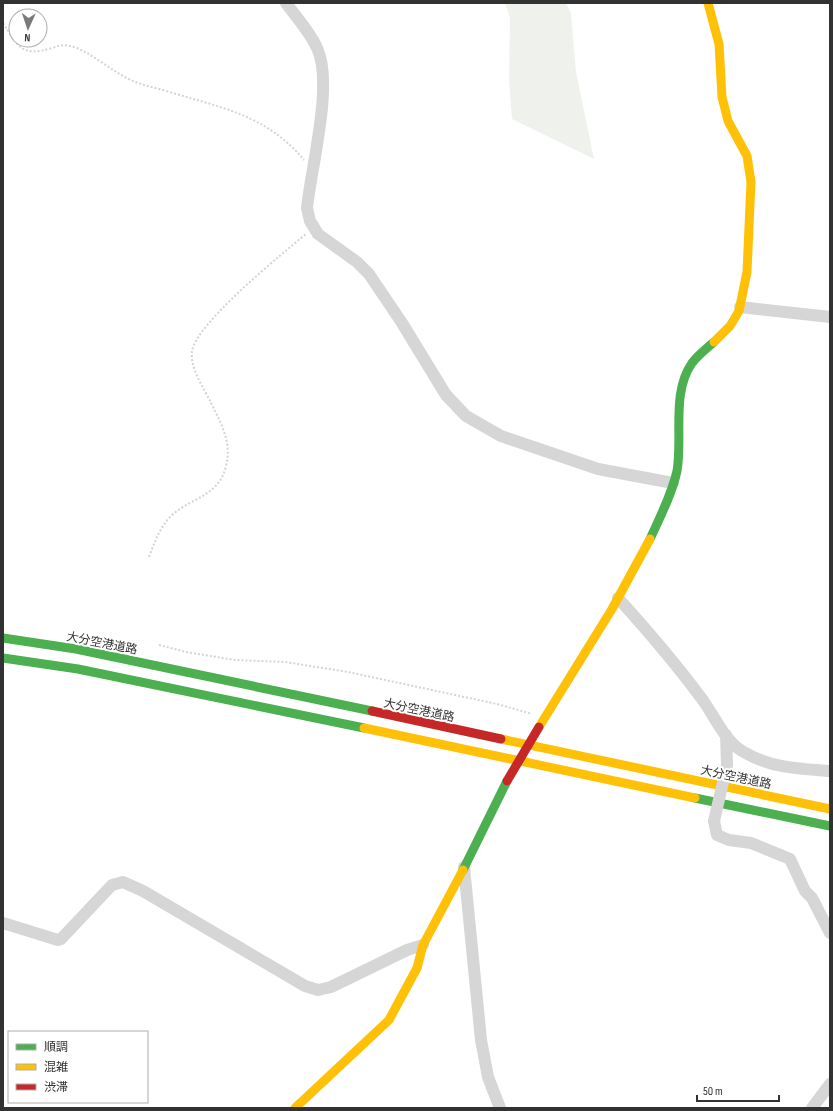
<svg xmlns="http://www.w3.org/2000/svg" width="833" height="1111" viewBox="0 0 833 1111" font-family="'Sofia Sans Condensed','Noto Sans JP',sans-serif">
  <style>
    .green { fill: #eff2ec }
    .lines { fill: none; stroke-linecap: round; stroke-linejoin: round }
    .path { stroke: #d4d4d4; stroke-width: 2; stroke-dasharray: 2 2; stroke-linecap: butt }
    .street { stroke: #d6d6d6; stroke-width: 12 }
    .fast { stroke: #4caf50; stroke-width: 9 }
    .slow { stroke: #ffc107; stroke-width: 9 }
    .jam { stroke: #c62828; stroke-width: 9 }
    .street-bridge { stroke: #d6d6d6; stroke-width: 12 }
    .jam-bridge { stroke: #c62828; stroke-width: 9 }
    .labels { text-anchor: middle; stroke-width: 4; stroke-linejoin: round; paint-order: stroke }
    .street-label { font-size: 12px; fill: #323232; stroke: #fff }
  </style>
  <rect width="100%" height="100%" fill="#fff"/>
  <!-- green -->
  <path class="green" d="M 505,3 L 566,3 L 571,13 L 576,72 L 594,159 L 512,119 L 509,81 L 510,18 Z"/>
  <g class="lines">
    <!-- path -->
    <g class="path">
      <path d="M 3,23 C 19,48 22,57 52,48 C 58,46 64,44 70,46 C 89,50 112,72 131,80 C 141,85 152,87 163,90 C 217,107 265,113 304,160"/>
      <path d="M 149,557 C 155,541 160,527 172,515 C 193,497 219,496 226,466 C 232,442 221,423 211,403 C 204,388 190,369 192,352 C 194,325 283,253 306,234"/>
      <path d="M 159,645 L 186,652 L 235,660 L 285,662 L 348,672 L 497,704 L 532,714"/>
    </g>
    <!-- street -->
    <g class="street">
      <path d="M 286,3 C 296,17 310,32 317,48 C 334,83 311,168 307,208 L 310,221 L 318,234 L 357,262 L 369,274 L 402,323 L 446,395 L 466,416 L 501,436 L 598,469 L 673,483"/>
      <path d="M 740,307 L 830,317"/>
      <path d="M 618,598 C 647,630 676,664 702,699 C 714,715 724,740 742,751 C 770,768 799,769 830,771"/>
      <path d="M 726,735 L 727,765"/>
      <path d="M 714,821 L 717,835 L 729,840 L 751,843 L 790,859 L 805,891 L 812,898 L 830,933"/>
      <path d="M 464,867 L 481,1040 L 488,1077 L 500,1108"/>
      <path d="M 3,923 L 58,940 L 61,939 L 112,885 L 123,882 L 143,891 L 305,986 L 318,990 L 331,987 L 407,950 L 423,945"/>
      <path d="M 812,1108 L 830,1084"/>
    </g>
    <!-- fast -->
    <g class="fast">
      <path d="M 650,539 C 660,517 672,494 677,471 C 683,437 671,393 692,363 C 698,355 707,348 714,342"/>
      <path d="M 3,638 L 76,649 L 372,711"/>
      <path d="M 3,658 L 78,669 L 364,728"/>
      <path d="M 695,798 L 830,826"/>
      <path d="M 463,870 L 507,781"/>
    </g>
    <!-- slow -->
    <g class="slow">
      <path d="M 708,3 L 719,44 L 722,97 L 728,121 L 747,156 L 751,182 L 747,272 L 739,311 L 730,326 L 714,342"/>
      <path d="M 539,727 L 612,609 L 650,539"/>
      <path d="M 364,728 L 695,798"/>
      <path d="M 501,739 L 830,809"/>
      <path d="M 295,1108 L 389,1020 L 417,968 L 423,945 L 463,870"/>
    </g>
    <!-- jam -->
    <path class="jam" d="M 372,711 L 501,739"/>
    <!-- street-bridge -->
    <path class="street-bridge" d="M 714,821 L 727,765"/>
    <!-- jam-bridge -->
    <path class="jam-bridge" d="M 507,781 L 539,727"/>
  </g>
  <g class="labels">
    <!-- street labels -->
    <g class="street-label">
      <text transform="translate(102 643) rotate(11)" y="4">大分空港道路</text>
      <text transform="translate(419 710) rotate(12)" y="4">大分空港道路</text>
      <text transform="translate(736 777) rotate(12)" y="4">大分空港道路</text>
    </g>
  </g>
  <!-- border -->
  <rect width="833" height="1111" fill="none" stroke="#323232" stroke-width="8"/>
  <!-- legend -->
  <rect x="8" y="1031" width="140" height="72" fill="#ffffff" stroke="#adadad"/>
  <rect x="16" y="1044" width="20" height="6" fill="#4caf50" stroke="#adadad"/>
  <text x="44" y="1051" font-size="12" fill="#323232">順調</text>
  <rect x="16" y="1064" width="20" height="6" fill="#ffc107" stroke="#adadad"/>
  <text x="44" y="1071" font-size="12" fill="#323232">混雑</text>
  <rect x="16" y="1084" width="20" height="6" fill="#c62828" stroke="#adadad"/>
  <text x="44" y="1091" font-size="12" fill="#323232">渋滞</text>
  <!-- north arrow -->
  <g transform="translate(28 28) rotate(183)"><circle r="19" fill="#ffffff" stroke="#adadad"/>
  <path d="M0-3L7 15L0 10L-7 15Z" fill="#7a7a7a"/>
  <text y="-6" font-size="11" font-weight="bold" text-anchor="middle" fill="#323232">N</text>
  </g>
  <!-- scale -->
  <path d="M697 1095v6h82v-6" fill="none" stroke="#323232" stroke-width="2"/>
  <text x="703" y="1095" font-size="12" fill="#323232" stroke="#ffffff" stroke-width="3" paint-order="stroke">50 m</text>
</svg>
